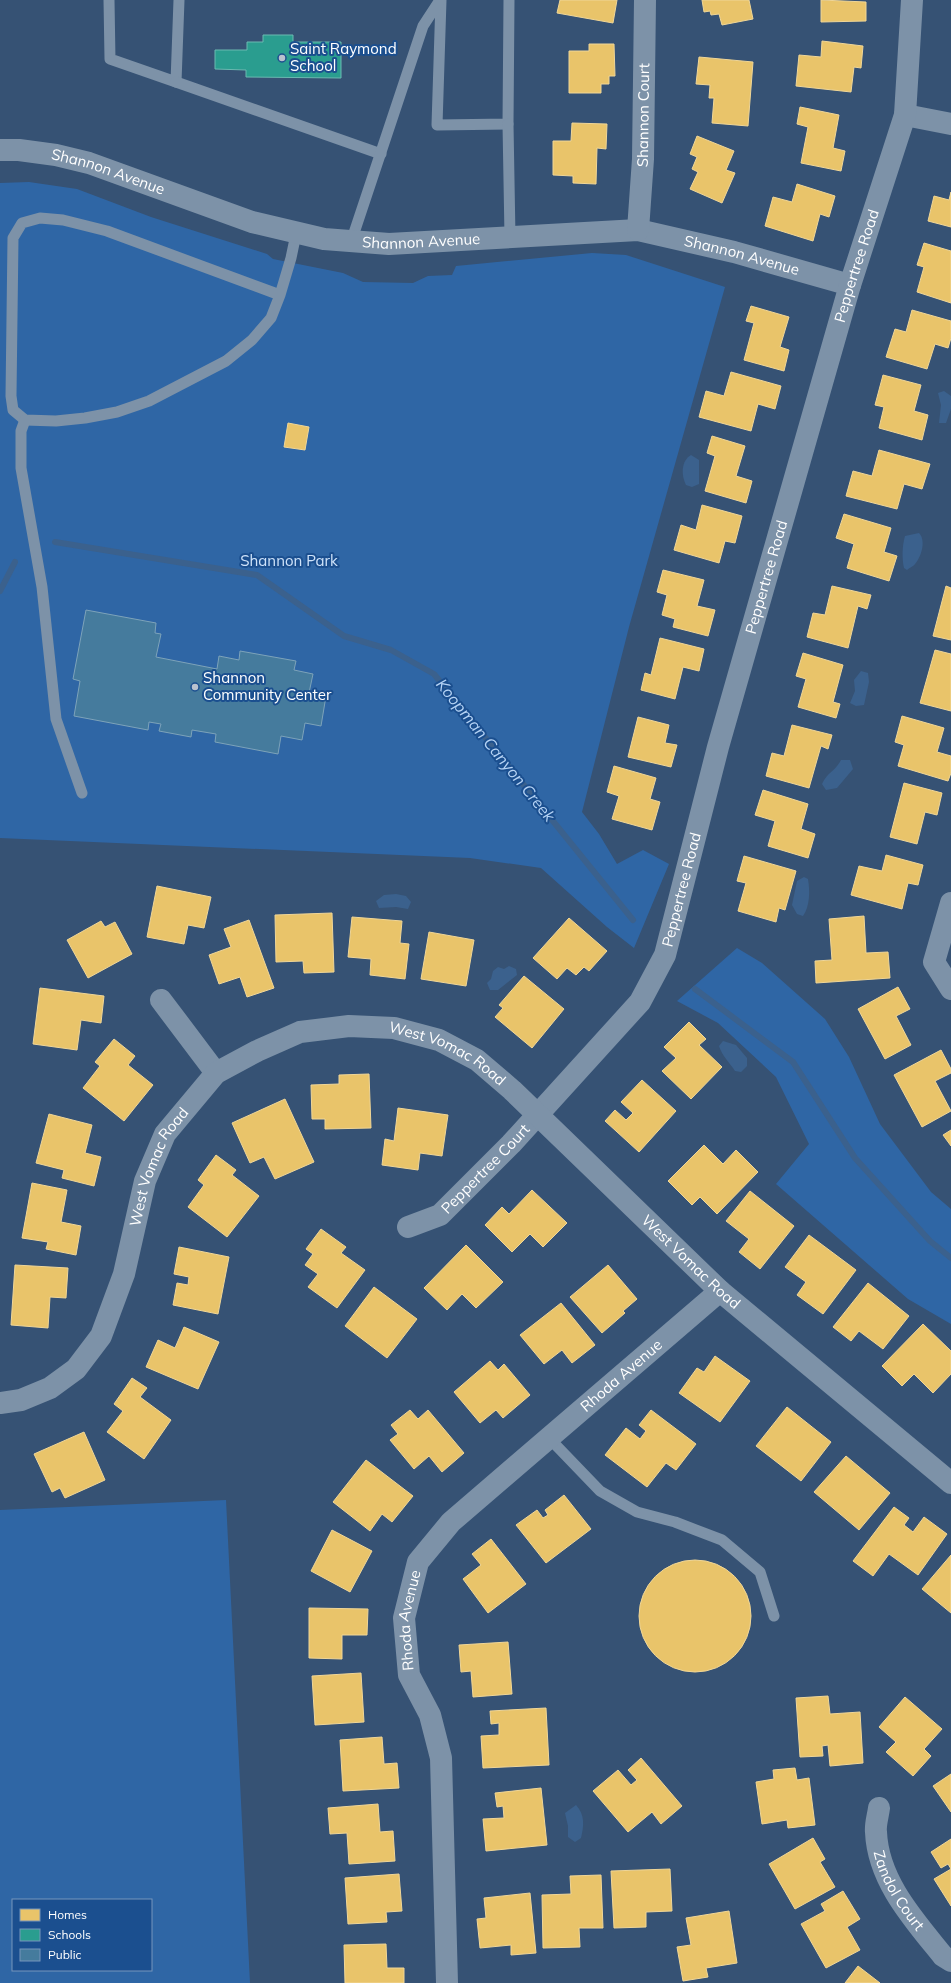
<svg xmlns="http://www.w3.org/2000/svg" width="951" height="1983" viewBox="0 0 951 1983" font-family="Mulish,sans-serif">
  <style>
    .green { fill: #2f66a5; fill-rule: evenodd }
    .water { fill: #3b618d }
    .homes { fill: #e9c46a; stroke: #f0d697 }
    .schools { fill: #2a9d8f; stroke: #6abab1 }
    .public { fill: #457b9d; stroke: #7da3ba }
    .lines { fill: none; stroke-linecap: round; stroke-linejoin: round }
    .stream { stroke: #3b618d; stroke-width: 6 }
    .service { stroke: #7d92a8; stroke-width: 11 }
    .minor { stroke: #7d92a8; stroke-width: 22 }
    .poi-dot { fill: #b9c2ce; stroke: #1b4f8f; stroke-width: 1.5 }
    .labels { text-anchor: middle; stroke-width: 4; stroke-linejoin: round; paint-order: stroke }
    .poi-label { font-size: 15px; fill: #fff; stroke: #1b4f8f; text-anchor: start }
    .street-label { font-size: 15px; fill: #fff; stroke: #1b4f8f }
    .park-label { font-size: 15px; fill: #cfe3fa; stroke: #1b4f8f }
    .water-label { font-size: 16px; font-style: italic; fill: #b5d3f5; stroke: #1b4f8f }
  </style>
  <rect width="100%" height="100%" fill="#365274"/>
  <!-- green -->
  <g class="green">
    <path d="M 29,182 L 77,189 L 151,217 L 267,254 L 273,259 L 343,273 L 363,282 L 413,283 L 428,276 L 452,275 L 456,266 L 592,253 L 626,255 L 725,287 L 629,627 L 582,812 L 599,834 L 617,864 L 643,850 L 669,864 L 634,948 L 607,927 L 541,868 L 470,858 L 0,838 L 0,183 Z"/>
    <path d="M 737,948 L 762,963 L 825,1019 L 849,1057 L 880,1124 L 931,1192 L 951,1209 L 951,1324 L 908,1299 L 776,1184 L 809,1144 L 776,1077 L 718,1023 L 677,1001 Z"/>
    <path d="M 226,1500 L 250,1983 L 0,1983 L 0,1510 ZM 13,1900 L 151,1900 L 151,1970 L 13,1970 Z"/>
  </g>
  <!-- water -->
  <g class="water">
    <path d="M 944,391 L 951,396 L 951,409 L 946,423 L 939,423 L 941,405 L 938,393 Z"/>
    <path d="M 691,455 L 699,460 L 699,484 L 692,487 L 686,485 C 681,475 681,461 691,455 Z"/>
    <path d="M 919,533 C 926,540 922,556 915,564 C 914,566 909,568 907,570 L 904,568 C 902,559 902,546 905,536 Z"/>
    <path d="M 861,671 L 868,673 L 869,682 L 864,705 L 856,706 L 850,703 L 855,691 L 854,680 Z"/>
    <path d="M 841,760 L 850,760 L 853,769 L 837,788 L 826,790 L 822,784 C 828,771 834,773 841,760 Z"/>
    <path d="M 804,877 L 808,879 C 810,891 810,906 803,916 L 797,914 L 792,905 L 797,881 Z"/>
    <path d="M 396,894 L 406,896 L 411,902 L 408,909 L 396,907 L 379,908 L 376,901 L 384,895 Z"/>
    <path d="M 509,966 L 516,969 L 517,975 L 498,990 L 490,990 L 487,983 L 491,979 L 493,971 L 498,967 L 504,969 Z"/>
    <path d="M 723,1041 L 736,1045 L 747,1058 L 747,1066 L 741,1072 L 735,1071 C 730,1063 722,1056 719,1046 Z"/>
    <path d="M 576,1805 C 585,1815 584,1825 581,1838 L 575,1842 L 568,1837 L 568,1826 L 565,1813 Z"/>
  </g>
  <!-- homes -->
  <g class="homes">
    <path d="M 560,0 L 617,0 L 613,23 L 557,13 Z"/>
    <path d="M 702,0 L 749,0 L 753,19 L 722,25 L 719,14 L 711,15 L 710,11 L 704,12 Z"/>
    <path d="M 821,0 L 866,2 L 866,21 L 821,22 Z"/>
    <path d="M 822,41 L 863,46 L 861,68 L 854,67 L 851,92 L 796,86 L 799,55 L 821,57 Z"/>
    <path d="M 589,44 L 614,44 L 615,76 L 609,76 L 609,84 L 601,84 L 601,93 L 569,93 L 569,51 L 589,51 Z"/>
    <path d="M 699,57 L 753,62 L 748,126 L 712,123 L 714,98 L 709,98 L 710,85 L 696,84 Z"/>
    <path d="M 800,107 L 839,115 L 833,148 L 845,151 L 841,171 L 801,163 L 808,127 L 797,124 Z"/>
    <path d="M 572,123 L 607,124 L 606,149 L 597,148 L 596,184 L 573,183 L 573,176 L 553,175 L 553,141 L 571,141 Z"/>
    <path d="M 697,136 L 734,151 L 726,170 L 735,173 L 722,203 L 690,189 L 698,172 L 692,169 L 697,157 L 690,154 Z"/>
    <path d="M 797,184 L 835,196 L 829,217 L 820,214 L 813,241 L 765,226 L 773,197 L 792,202 Z"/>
    <path d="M 951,192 L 951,227 L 928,221 L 934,196 L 949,200 Z"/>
    <path d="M 924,243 L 951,251 L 951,303 L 917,292 L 924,267 L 917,265 Z"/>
    <path d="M 751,306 L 789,317 L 780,347 L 789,350 L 784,371 L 744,360 L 754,323 L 746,321 Z"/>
    <path d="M 912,310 L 951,321 L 951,338 L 948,348 L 935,344 L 927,369 L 886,357 L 895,329 L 906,332 Z"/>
    <path d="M 731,372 L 781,386 L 775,409 L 758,404 L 751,431 L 699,417 L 706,391 L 724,396 Z"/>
    <path d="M 883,375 L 921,385 L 914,411 L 928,415 L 922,440 L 879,428 L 884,407 L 875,405 Z"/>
    <path d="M 288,423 L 309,427 L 305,450 L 284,447 Z"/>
    <path d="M 712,436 L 745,446 L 736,476 L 752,481 L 746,503 L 705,491 L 715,456 L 707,453 Z"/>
    <path d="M 879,450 L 930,464 L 922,489 L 904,484 L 897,509 L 846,496 L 853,471 L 872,476 Z"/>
    <path d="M 702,505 L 742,516 L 735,543 L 725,541 L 719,563 L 674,550 L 681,525 L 696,530 Z"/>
    <path d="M 844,514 L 891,528 L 884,552 L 897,556 L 889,581 L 847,568 L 854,544 L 836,538 Z"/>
    <path d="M 663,570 L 704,580 L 697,606 L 715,610 L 708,636 L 673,627 L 675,619 L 662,615 L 667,595 L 657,592 Z"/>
    <path d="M 832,586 L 871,595 L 867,609 L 858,606 L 848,648 L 807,637 L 813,613 L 825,615 Z"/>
    <path d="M 946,586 L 951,588 L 951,640 L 933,636 Z"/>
    <path d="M 660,638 L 704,649 L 699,671 L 683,667 L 675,699 L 641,690 L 645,673 L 651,675 Z"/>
    <path d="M 935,650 L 951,654 L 951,711 L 920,703 Z"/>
    <path d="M 803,653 L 843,665 L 833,702 L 840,704 L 836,718 L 798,707 L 806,679 L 796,676 Z"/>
    <path d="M 902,716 L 944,728 L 937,752 L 951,756 L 951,773 L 948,781 L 898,766 L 904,745 L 895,742 Z"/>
    <path d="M 638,717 L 669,725 L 665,743 L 677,745 L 671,767 L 628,757 Z"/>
    <path d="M 792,725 L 832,735 L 828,749 L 821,746 L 809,788 L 766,776 L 772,753 L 784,756 Z"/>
    <path d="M 614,766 L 656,778 L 650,799 L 660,802 L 652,830 L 612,819 L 619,796 L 607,792 Z"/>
    <path d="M 904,783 L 942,793 L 937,815 L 925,812 L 917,844 L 890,837 Z"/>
    <path d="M 763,790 L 808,804 L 801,829 L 815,834 L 808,858 L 768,846 L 775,821 L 755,815 Z"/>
    <path d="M 886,855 L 923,865 L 918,885 L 908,883 L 902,909 L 851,895 L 859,866 L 882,871 Z"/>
    <path d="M 744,856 L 796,871 L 785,910 L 779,908 L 776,922 L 738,911 L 746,883 L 737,881 Z"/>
    <path d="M 157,886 L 211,897 L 204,928 L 188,925 L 184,944 L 147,937 Z"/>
    <path d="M 332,913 L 334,972 L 304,973 L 303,961 L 276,962 L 275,915 Z"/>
    <path d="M 864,916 L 866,953 L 888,952 L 890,978 L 816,983 L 815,961 L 832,960 L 829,919 Z"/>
    <path d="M 352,917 L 402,921 L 400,943 L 409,944 L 405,979 L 370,975 L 371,959 L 348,957 Z"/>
    <path d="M 569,918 L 607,951 L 589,971 L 584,967 L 576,975 L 567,968 L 557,979 L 533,958 Z"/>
    <path d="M 249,920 L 274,988 L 247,997 L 240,977 L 219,984 L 209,955 L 231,947 L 224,929 Z"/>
    <path d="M 101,921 L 105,927 L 115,922 L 132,954 L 88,978 L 67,940 Z"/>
    <path d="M 429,932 L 474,940 L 466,986 L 421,979 Z"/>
    <path d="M 524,976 L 564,1009 L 532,1048 L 495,1017 L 503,1008 L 499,1005 Z"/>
    <path d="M 898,987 L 910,1009 L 896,1016 L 911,1045 L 885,1059 L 858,1009 Z"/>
    <path d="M 40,988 L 104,996 L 101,1023 L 81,1020 L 77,1050 L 33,1044 Z"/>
    <path d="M 689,1022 L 706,1039 L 699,1045 L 722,1067 L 691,1099 L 662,1071 L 676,1058 L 664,1047 Z"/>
    <path d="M 114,1039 L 135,1056 L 128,1065 L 153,1085 L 124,1121 L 83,1088 L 100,1066 L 95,1062 Z"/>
    <path d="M 941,1050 L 951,1069 L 951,1073 L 935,1081 L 951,1111 L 922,1127 L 894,1075 Z"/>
    <path d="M 369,1074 L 371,1128 L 325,1129 L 325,1119 L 312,1119 L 311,1085 L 339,1084 L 339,1075 Z"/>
    <path d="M 642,1080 L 676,1111 L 639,1152 L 605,1121 L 615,1110 L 626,1120 L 633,1113 L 621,1102 Z"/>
    <path d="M 285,1099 L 314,1162 L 275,1179 L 264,1157 L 250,1163 L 232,1123 Z"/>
    <path d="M 398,1108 L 448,1115 L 442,1156 L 420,1153 L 418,1170 L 382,1165 L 385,1139 L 394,1141 Z"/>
    <path d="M 49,1114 L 92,1125 L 85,1153 L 101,1157 L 94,1186 L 62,1178 L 64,1170 L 36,1163 Z"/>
    <path d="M 951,1130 L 951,1146 L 943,1135 Z"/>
    <path d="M 704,1145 L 723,1164 L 736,1150 L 758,1172 L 717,1214 L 700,1197 L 692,1205 L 668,1181 Z"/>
    <path d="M 216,1155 L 236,1170 L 232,1175 L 259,1196 L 227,1237 L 188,1207 L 204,1185 L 198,1180 Z"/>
    <path d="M 32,1183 L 67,1190 L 61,1222 L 81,1226 L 76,1255 L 46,1249 L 48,1242 L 22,1238 Z"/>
    <path d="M 532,1190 L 567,1223 L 543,1247 L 530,1234 L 512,1252 L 485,1225 L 502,1207 L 509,1214 Z"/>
    <path d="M 750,1191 L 794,1226 L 760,1269 L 739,1252 L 749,1239 L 726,1221 Z"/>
    <path d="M 321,1229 L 346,1247 L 341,1253 L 365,1270 L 337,1308 L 308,1287 L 318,1274 L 305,1265 L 313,1254 L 306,1249 Z"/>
    <path d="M 809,1235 L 856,1270 L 823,1314 L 797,1295 L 806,1282 L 785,1267 Z"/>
    <path d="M 466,1245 L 503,1282 L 476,1308 L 462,1294 L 447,1310 L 424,1288 Z"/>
    <path d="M 179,1247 L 229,1257 L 218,1314 L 173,1305 L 177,1283 L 188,1285 L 189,1277 L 174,1274 Z"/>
    <path d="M 15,1265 L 68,1268 L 66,1298 L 50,1297 L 48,1328 L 11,1325 Z"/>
    <path d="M 608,1265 L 637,1299 L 623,1311 L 625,1313 L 602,1333 L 570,1297 Z"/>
    <path d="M 868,1283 L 909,1316 L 883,1349 L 859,1331 L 851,1341 L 833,1327 Z"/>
    <path d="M 374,1287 L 417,1319 L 387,1358 L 345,1326 Z"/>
    <path d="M 561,1303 L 595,1345 L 572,1363 L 562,1350 L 544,1364 L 520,1335 Z"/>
    <path d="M 923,1324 L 951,1351 L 951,1374 L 933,1393 L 914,1374 L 902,1386 L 882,1366 Z"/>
    <path d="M 184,1327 L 219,1342 L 198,1389 L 146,1367 L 158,1340 L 175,1348 Z"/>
    <path d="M 715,1356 L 750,1381 L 720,1422 L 679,1393 L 697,1368 L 704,1372 Z"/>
    <path d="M 490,1361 L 498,1370 L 504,1364 L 530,1395 L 503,1418 L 496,1410 L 480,1423 L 454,1392 Z"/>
    <path d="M 132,1378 L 147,1388 L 140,1397 L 171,1420 L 144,1459 L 107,1432 L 123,1411 L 114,1404 Z"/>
    <path d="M 787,1407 L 831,1442 L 801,1481 L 756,1446 Z"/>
    <path d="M 410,1410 L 418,1419 L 428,1410 L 464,1453 L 442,1472 L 429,1456 L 414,1469 L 390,1440 L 398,1434 L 391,1425 Z"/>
    <path d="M 651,1410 L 696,1444 L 676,1470 L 666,1463 L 647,1487 L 605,1455 L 626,1428 L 640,1439 L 646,1431 L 639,1425 Z"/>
    <path d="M 84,1432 L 105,1480 L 65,1498 L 60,1488 L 52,1492 L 34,1454 Z"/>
    <path d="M 846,1456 L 890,1493 L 859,1530 L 814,1492 Z"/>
    <path d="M 366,1460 L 413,1496 L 392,1522 L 382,1514 L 370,1531 L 333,1502 Z"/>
    <path d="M 564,1495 L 591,1529 L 546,1563 L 516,1525 L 537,1510 L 543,1518 L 548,1515 L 545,1510 Z"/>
    <path d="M 894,1507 L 909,1518 L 904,1525 L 913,1532 L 924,1517 L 947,1534 L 918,1575 L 889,1554 L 873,1576 L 853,1561 Z"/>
    <path d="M 332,1530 L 372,1551 L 350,1592 L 311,1571 Z"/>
    <path d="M 491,1539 L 526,1584 L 488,1613 L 463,1579 L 481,1565 L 472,1554 Z"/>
    <path d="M 951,1555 L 951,1613 L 922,1589 Z"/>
    <circle cx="695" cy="1616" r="56"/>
    <path d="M 309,1608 L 368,1609 L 367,1635 L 342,1635 L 342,1659 L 309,1658 Z"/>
    <path d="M 508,1642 L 512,1694 L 473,1697 L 471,1671 L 461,1672 L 459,1645 Z"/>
    <path d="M 361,1673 L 364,1722 L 315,1725 L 312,1676 Z"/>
    <path d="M 828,1696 L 830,1714 L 860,1712 L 863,1763 L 830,1766 L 828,1745 L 822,1746 L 823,1756 L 800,1757 L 796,1698 Z"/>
    <path d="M 905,1697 L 942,1729 L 924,1749 L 931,1756 L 913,1776 L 886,1752 L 896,1742 L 879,1727 Z"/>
    <path d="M 546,1708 L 549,1765 L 483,1768 L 481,1736 L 499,1735 L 499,1723 L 491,1724 L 490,1711 Z"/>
    <path d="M 382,1737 L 384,1764 L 397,1763 L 399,1788 L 343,1791 L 340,1740 Z"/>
    <path d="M 641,1758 L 682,1806 L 661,1824 L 652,1812 L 628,1832 L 593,1791 L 618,1770 L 631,1785 L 637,1780 L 628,1770 Z"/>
    <path d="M 795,1768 L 797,1780 L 809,1778 L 815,1825 L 788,1828 L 787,1820 L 762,1824 L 756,1782 L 774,1779 L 773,1770 Z"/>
    <path d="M 951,1774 L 951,1812 L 933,1786 Z"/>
    <path d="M 541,1788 L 547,1845 L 486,1851 L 483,1819 L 504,1818 L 503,1806 L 497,1807 L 495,1793 Z"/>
    <path d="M 378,1804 L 380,1832 L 393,1831 L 395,1861 L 349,1864 L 347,1833 L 330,1834 L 328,1808 Z"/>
    <path d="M 813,1838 L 825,1859 L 820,1862 L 835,1887 L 795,1909 L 769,1864 Z"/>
    <path d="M 951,1839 L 951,1906 L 934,1879 L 951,1869 L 948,1864 L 941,1868 L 931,1852 Z"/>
    <path d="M 670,1869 L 672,1911 L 646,1912 L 646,1927 L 614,1928 L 611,1871 Z"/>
    <path d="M 399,1874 L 402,1911 L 386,1912 L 387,1922 L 348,1924 L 345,1878 Z"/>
    <path d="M 601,1875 L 603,1928 L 579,1928 L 580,1947 L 543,1948 L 542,1895 L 571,1894 L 570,1876 Z"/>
    <path d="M 843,1891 L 860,1919 L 847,1927 L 860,1950 L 826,1968 L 801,1924 L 825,1911 L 821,1904 Z"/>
    <path d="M 530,1893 L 536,1953 L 511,1955 L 511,1945 L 480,1948 L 477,1919 L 486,1918 L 484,1898 Z"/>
    <path d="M 729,1911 L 737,1963 L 706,1968 L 708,1977 L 683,1981 L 677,1947 L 691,1945 L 686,1918 Z"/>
    <path d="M 386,1944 L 387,1968 L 404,1968 L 404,1983 L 345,1983 L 344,1945 Z"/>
    <path d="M 858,1966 L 880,1983 L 845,1983 Z"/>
  </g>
  <!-- schools -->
  <path class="schools" d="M 263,35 L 293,35 L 293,42 L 341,42 L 341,78 L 246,77 L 246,70 L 215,69 L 215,50 L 247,50 L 247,42 L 263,42 Z"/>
  <!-- public -->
  <path class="public" d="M 86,610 L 156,623 L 155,633 L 161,634 L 156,657 L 217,669 L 219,656 L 239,660 L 240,651 L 296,661 L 294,670 L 313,674 L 309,693 L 326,696 L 321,726 L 305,723 L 302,740 L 281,736 L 278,754 L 215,742 L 216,734 L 192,730 L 191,737 L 159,731 L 161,724 L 149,722 L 148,730 L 74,716 L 80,681 L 73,679 Z"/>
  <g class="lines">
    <!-- stream -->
    <g class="stream">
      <path d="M 55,542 L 257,575 L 344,636 L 391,650 L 434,674 L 633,920"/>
      <path d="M 0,591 L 15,562"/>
      <path d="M 695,989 L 793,1062 L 855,1158 L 930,1241 L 951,1258"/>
    </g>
    <!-- service -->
    <g class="service">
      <path d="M 109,0 L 110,59 L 176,82 L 179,0"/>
      <path d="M 441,0 L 437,125 L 508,124 L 509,0"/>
      <path d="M 176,82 L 381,154"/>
      <path d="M 508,124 L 510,237"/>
      <path d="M 351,242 L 423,26 L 440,0"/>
      <path d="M 280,295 L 271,318 L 252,340 L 226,361 L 149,401 L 117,412 L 85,418 L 56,421 L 25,420 L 13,410 L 11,396 L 13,238 L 22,223 L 40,218 L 63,220 L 107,231 L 280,295 L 291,258 L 296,234"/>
      <path d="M 25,420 L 21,431 L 21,468 L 42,587 L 56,719 L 82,793"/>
      <path d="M 549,1438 L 600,1491 L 637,1512 L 675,1522 L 722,1540 L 760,1572 L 774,1616"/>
    </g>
    <!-- minor -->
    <g class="minor">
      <path d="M 905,115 L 951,124"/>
      <path id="s1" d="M 0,150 L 19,150 L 56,155 L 89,163 L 252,222 L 324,239 L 389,244 L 638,230 L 734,252 L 850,285"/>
      <path id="s2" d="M 638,230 L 643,159 L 645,0"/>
      <path d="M 951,903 L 934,962 L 951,989"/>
      <path d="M 161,1000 L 216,1073"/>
      <path id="s3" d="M 408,1227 L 440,1215 L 511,1144 L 640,1002 L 665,955 L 718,747 L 850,285 L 905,115 L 912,0"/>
      <path id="s4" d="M 0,1403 L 21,1400 L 50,1388 L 76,1369 L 101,1336 L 124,1274 L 145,1181 L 165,1134 L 216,1073 L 257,1051 L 300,1032 L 349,1026 L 394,1028 L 439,1040 L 477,1060 L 512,1090 L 720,1291 L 951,1483"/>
      <path id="s5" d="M 879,1808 C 878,1816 875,1825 876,1832 C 878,1881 914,1920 943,1956 L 951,1961"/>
      <path id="s6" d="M 447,1983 L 441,1758 L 430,1715 L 409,1675 L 404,1618 L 418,1562 L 451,1522 L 720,1291"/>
    </g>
  </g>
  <!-- markers -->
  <g class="poi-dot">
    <circle cx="282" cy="58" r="4"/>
    <circle cx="195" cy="687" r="4"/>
  </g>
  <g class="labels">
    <!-- poi labels -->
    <g class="poi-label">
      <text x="290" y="54">Saint Raymond<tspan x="290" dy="17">School</tspan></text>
      <text x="203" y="683">Shannon<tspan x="203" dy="17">Community Center</tspan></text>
    </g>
    <!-- street labels -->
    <g class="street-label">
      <text dy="5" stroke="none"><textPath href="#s2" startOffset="115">Shannon Court</textPath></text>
      <text dy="5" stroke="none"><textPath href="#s1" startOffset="111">Shannon Avenue</textPath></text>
      <text dy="5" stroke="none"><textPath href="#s1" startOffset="435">Shannon Avenue</textPath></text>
      <text dy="5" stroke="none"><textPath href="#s1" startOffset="759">Shannon Avenue</textPath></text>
      <text dy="5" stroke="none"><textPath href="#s3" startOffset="1095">Peppertree Road</textPath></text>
      <text dy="5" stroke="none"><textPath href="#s3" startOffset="771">Peppertree Road</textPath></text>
      <text dy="5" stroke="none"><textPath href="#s3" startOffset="447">Peppertree Road</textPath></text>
      <text dy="5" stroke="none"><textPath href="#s4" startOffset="666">West Vomac Road</textPath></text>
      <text dy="5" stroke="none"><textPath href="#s4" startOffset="306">West Vomac Road</textPath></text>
      <text dy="5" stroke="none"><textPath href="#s3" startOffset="99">Peppertree Court</textPath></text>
      <text dy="5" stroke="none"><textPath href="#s4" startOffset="990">West Vomac Road</textPath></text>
      <text dy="5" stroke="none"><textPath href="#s6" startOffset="706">Rhoda Avenue</textPath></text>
      <text dy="5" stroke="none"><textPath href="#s6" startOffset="370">Rhoda Avenue</textPath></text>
      <text dy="5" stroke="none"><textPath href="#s5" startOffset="88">Zandol Court</textPath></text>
    </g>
    <!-- park labels -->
    <g class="park-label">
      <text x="289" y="566">Shannon Park</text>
    </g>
    <!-- water labels -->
    <g class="water-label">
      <text transform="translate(496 750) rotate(51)" y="6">Koopman Canyon Creek</text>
    </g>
  </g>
  <!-- legend -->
  <rect x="12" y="1899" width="140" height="72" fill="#1b4f8f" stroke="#7695bc"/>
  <rect x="20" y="1909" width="20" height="12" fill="#e9c46a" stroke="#7695bc"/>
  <text x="48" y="1919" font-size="12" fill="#ffffff">Homes</text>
  <rect x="20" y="1929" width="20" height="12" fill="#2a9d8f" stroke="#7695bc"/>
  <text x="48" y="1939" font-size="12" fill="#ffffff">Schools</text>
  <rect x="20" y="1949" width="20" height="12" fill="#457b9d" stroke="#7695bc"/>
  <text x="48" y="1959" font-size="12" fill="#ffffff">Public</text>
</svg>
